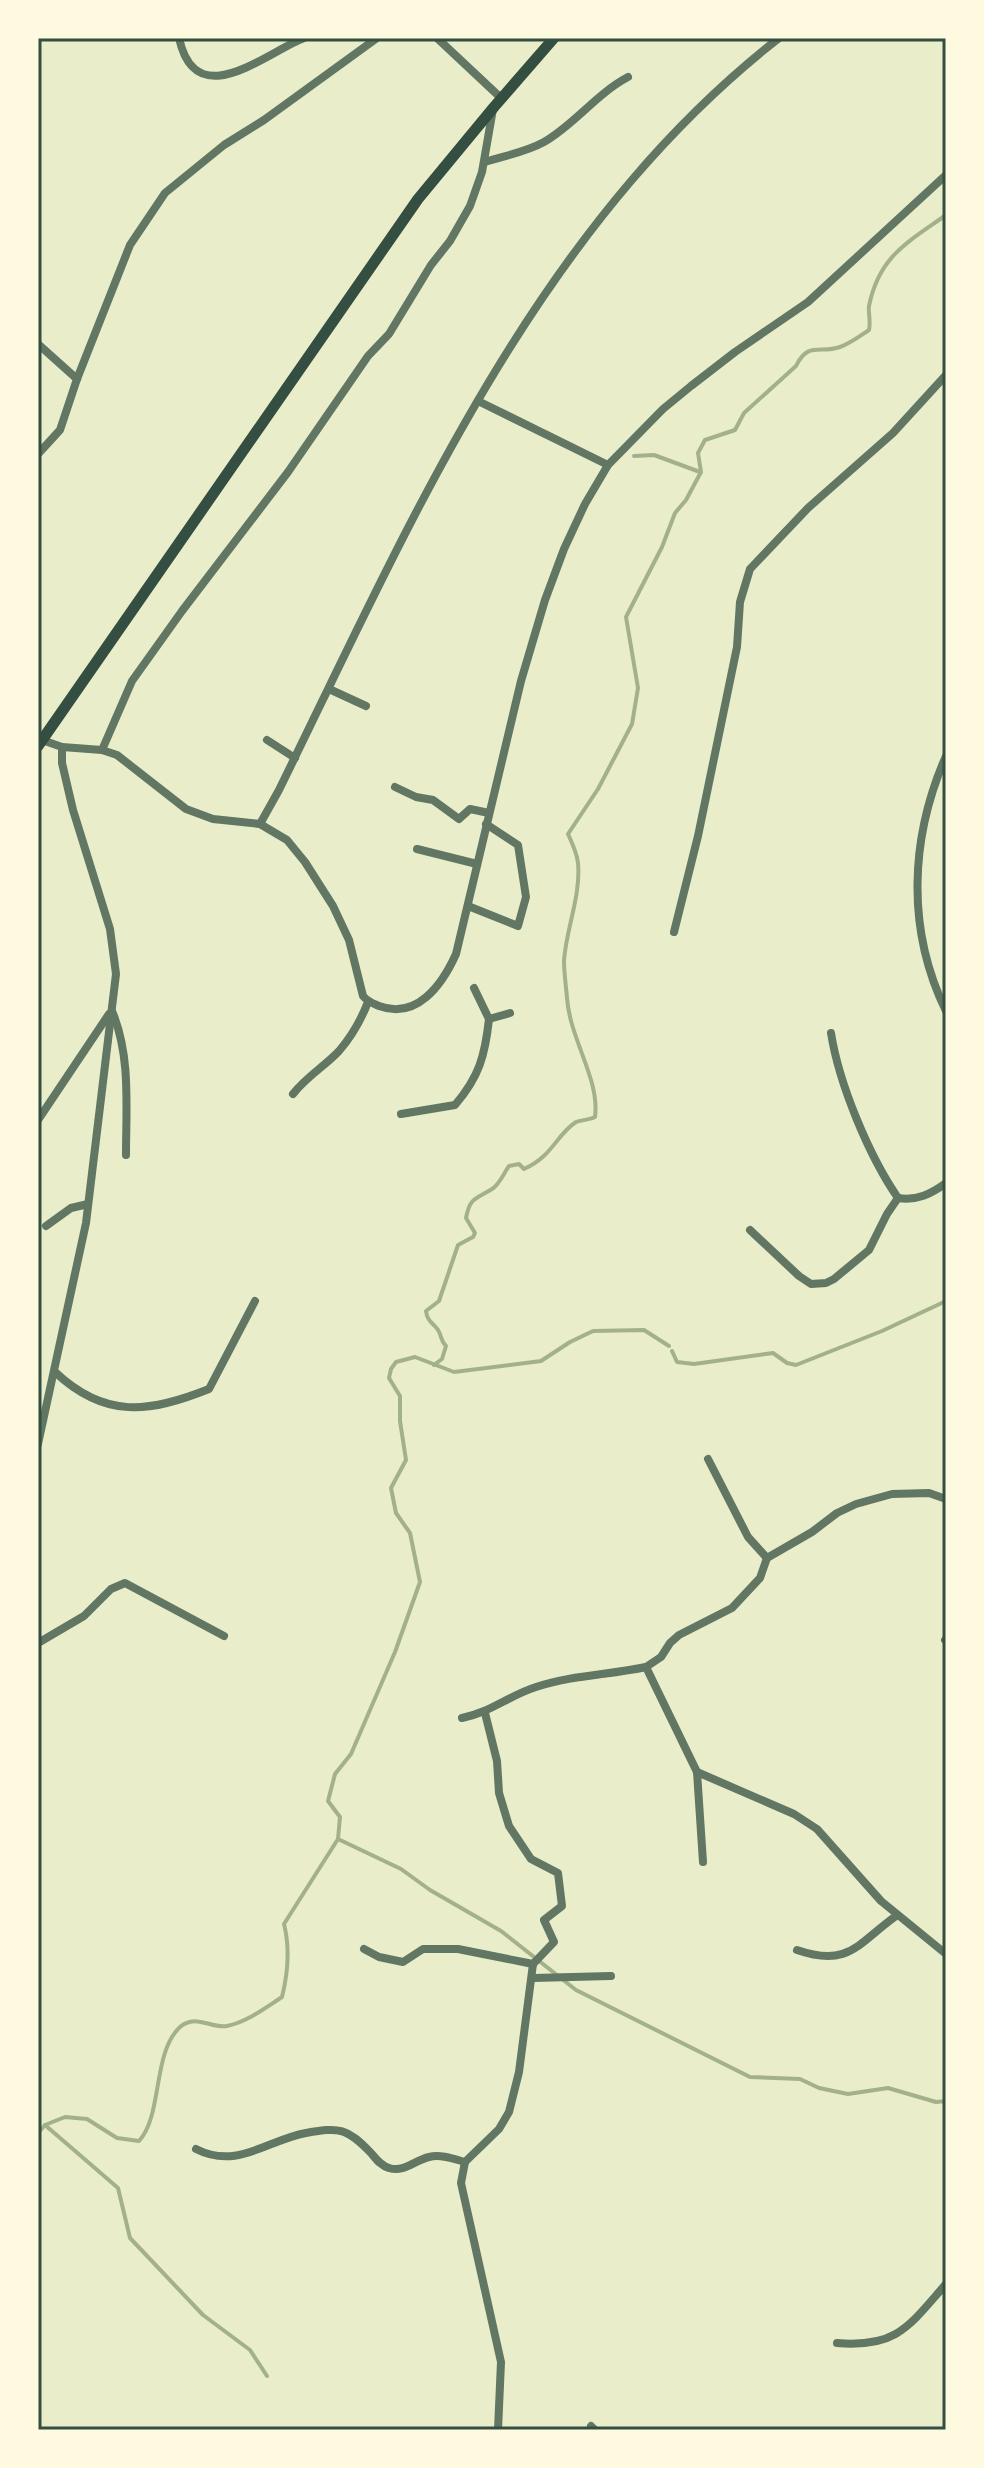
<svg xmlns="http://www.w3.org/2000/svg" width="984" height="2468" viewBox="0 0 984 2468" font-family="Montserrat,sans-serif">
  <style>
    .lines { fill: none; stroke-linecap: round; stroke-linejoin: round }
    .stream { stroke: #a3b18a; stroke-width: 4 }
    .minor { stroke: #617663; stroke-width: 8 }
    .secondary { stroke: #344e41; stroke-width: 11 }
    .neatline { fill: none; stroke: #344e41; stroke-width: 3 }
  </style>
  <rect width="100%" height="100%" fill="#e9edc9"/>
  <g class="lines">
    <!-- stream -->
    <g class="stream">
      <path d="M 634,456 L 654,455 L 700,472"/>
      <path d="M 672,1351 L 677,1362 L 694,1364 L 773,1353 L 787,1363 L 796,1365 L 882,1331 L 946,1301"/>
      <path d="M 434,1365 L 442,1359 L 446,1346 C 440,1340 442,1336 438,1330 C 433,1323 427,1321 426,1311 L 439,1301 L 458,1245 L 473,1237 L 475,1233 L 466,1218 C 470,1197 476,1199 492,1189 C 499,1185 504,1173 509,1166 L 519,1164 L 524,1169 C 553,1156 556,1135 576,1122 C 581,1120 589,1120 595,1117 C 600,1079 570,1040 567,998 C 566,986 564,973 564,961 C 566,929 581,896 578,863 C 577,853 572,843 568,834 L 598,789 L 632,724 L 638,688 L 626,617 L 662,547 L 675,513 L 686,500 L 701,472 L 698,453 L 705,440 L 735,430 L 744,413 L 796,366 C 808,341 820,354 840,347 C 851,343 860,336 869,330 C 871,321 868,312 869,306 C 879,256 908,242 946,215"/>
      <path d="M 338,1839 L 401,1869 L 430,1890 L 501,1931 L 576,1990 L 750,2077 L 800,2079 L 819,2088 L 848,2094 L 888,2088 L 936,2102 L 946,2101"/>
      <path d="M 45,2125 L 118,2188 L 130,2238 L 203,2315 L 250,2350 L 267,2376"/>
      <path d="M 38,2133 L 45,2125 L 65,2117 L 87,2119 L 117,2138 L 139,2141 C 163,2115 152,2053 180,2027 C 196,2013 211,2029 227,2026 C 247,2022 265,2008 282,1997 C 288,1973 290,1948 284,1924 L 338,1839 L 340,1817 L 328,1801 L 335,1774 L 351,1754 L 395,1652 L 420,1582 L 410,1533 L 396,1513 L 391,1488 L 406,1460 L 400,1421 L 400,1396 L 389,1378 L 391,1369 L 396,1362 L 415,1357 L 454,1372 L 541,1361 L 570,1342 L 593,1331 L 644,1330 L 669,1346"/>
    </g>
    <!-- minor -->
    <g class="minor">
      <path d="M 179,38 C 196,115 265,53 304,38"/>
      <path d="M 437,38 L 501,98"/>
      <path d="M 485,162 C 504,156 526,152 544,142 C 575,124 596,94 628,77"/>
      <path d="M 38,344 L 77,379"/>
      <path d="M 478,401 L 608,465"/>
      <path d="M 38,454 L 60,430 L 77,379 L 130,245 L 165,193 L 224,145 L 264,120 L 377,38"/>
      <path d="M 329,689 L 366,706"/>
      <path d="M 42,740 L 62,747 L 102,750 L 117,755 L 186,809 L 213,819 L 260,824 L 287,840 L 305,862 L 333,906 L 349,940 L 363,996 C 368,1002 372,1003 379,1006 C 417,1020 442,985 456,954 L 521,681 L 545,600 L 564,549 L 585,504 L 608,465 L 663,409 L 691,386 L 735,352 L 808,302 L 946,175"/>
      <path d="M 267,740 L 295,758"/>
      <path d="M 102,750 L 132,681 L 182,611 L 288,472 L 368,356 L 389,334 L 431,265 L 450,241 L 470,206 L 482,172 L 493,109"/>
      <path d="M 946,756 C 910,838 906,929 946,1011"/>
      <path d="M 395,787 L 416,797 L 433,800 L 459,819 L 470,809 L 489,813"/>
      <path d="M 260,824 L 279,790 C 411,521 536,228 779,38"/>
      <path d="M 417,849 L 477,864"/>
      <path d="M 468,906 L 518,926 L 526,897 L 518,845 L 486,824"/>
      <path d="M 674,932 L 698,836 L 737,647 L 740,602 L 750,569 L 808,508 L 893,433 L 946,375"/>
      <path d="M 474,988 L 489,1019 L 510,1013"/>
      <path d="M 112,1011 C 131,1056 126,1107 126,1155"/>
      <path d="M 293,1094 C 306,1077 325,1066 339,1051 C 352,1036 361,1020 368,1002"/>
      <path d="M 401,1114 L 455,1105 C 479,1077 485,1056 489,1019"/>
      <path d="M 38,1120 L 109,1014"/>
      <path d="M 898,1198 C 917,1201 931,1194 946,1183"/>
      <path d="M 46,1226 L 71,1208 L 88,1204"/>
      <path d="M 750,1230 L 799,1276 L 811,1284 L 826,1283 L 834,1279 L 869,1250 L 887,1214 L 898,1198 C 869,1156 839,1084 831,1033"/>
      <path d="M 55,1372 C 105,1419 149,1413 209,1389 L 255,1301"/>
      <path d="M 38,1444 L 86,1223 L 116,974 L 110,929 L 73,810 L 62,763 L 62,747"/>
      <path d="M 708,1459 L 748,1537 L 767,1558"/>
      <path d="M 945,1640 L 946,1639"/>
      <path d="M 38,1643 L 84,1616 L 111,1589 L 125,1583 L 224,1636"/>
      <path d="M 646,1667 L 661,1657 L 670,1643 L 679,1635 L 732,1608 L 760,1578 L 767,1558 L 812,1532 L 837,1513 L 856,1504 L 892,1494 L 929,1493 L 946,1499"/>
      <path d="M 485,1713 L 497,1761 L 499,1793 L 509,1826 L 531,1859 L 558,1873 L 562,1906 L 544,1920 L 554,1942 L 533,1964 L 519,2072 L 509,2112 L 499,2129 L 465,2162 L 461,2183 L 501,2362 L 498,2430"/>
      <path d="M 462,1718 C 491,1712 508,1696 536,1687 C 572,1675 609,1675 646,1667 L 697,1772 L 703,1862"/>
      <path d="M 697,1772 L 794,1814 L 817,1829 L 881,1901 L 946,1954"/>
      <path d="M 364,1949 L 379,1957 L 403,1962 L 423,1949 L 458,1949 L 533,1964"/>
      <path d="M 797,1950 C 849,1968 858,1943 896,1916"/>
      <path d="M 533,1978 L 611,1976"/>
      <path d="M 196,2149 C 237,2170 267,2140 306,2133 C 340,2127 347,2128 371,2153 C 376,2159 381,2166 389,2168 C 404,2173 415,2160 429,2157 C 441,2154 454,2159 465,2162"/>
      <path d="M 837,2343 C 897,2348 909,2326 946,2284"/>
      <path d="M 591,2426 L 595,2430"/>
    </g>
    <!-- secondary -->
    <path class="secondary" d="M 38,746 L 418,199 L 494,107 L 554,38"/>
  </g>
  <!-- border -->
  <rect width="984" height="2468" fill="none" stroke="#fefae0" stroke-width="80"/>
  <rect x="40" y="40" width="904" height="2388" class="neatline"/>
</svg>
